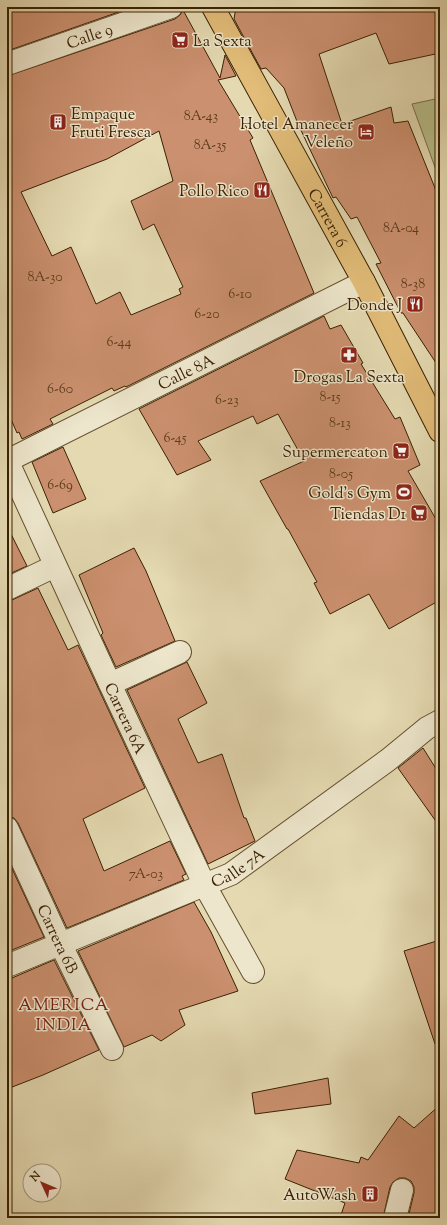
<svg xmlns="http://www.w3.org/2000/svg" width="447" height="1225" viewBox="0 0 447 1225" font-family="'Sorts Mill Goudy',serif">
  <style>
    .green { fill: #b7be89; stroke: #787046 }
    .building { fill: #cb906f; stroke: #3a2102; fill-rule: evenodd }
    .lines { fill: none; stroke-linecap: round; stroke-linejoin: round }
    .minor-casing { stroke: #644f2e; stroke-width: 24 }
    .major-casing { stroke: #3a2102; stroke-width: 24 }
    .minor { stroke: #ede6cc; stroke-width: 22 }
    .major { stroke: #e2bc78; stroke-width: 22 }
    .labels { text-anchor: middle; stroke-width: 3; stroke-linejoin: round; paint-order: stroke }
    .number-label { font-size: 14px; fill: #5e3d1d }
    .street-label { font-size: 16px; fill: #3a2102; stroke: #ede6cc }
    .poi-label { font-size: 16px; fill: #3a2102; stroke: #ede6cc; text-anchor: end }
    .neighbourhood-label { font-size: 17px; letter-spacing: 1px; fill: #7a1f14; stroke: #ede6cc }
  </style>
  <rect width="100%" height="100%" fill="#e4d9b1"/>
  <filter id="stains"><feTurbulence type="fractalNoise" baseFrequency=".005" numOctaves="4"/><feColorMatrix values="0 0 0 0 .2 0 0 0 0 .09 0 0 0 0 .02 0 0 0 .5 -.17"/></filter>
  <radialGradient id="worn" r=".72"><stop offset=".6" stop-color="#630" stop-opacity="0"/><stop offset="1" stop-color="#630" stop-opacity=".3"/></radialGradient>
  <!-- green -->
  <path class="green" d="M 440,98 L 440,181 L 412,104 Z"/>
  <!-- building -->
  <g class="building">
    <path d="M 7,7 L 133,7 L 7,51 Z"/>
    <path d="M 236,7 L 440,7 L 440,53 L 389,64 L 376,33 L 319,54 L 342,124 L 391,107 L 394,123 L 408,121 L 435,188 L 440,208 L 440,369 L 403,313 L 401,313 L 376,264 L 381,263 L 357,217 L 351,219 L 336,197 L 333,198 L 298,124 L 284,88 L 266,68 L 261,69 L 234,19 Z"/>
    <path d="M 183,10 L 220,78 L 225,55 L 236,76 L 218,80 L 253,138 L 250,140 L 314,293 L 126,387 L 125,386 L 114,391 L 112,388 L 50,419 L 53,424 L 22,439 L 19,432 L 17,433 L 7,410 L 7,76 L 175,19 L 180,15 ZM 159,131 L 173,181 L 131,201 L 143,230 L 154,224 L 183,287 L 179,289 L 181,294 L 131,315 L 120,292 L 96,304 L 71,247 L 52,256 L 21,192 L 107,159 Z"/>
    <path d="M 324,316 L 330,329 L 341,325 L 363,363 L 361,364 L 395,419 L 400,417 L 420,465 L 408,471 L 440,526 L 440,600 L 389,629 L 369,594 L 330,614 L 314,583 L 317,582 L 288,529 L 287,529 L 260,481 L 304,461 L 278,414 L 257,424 L 253,416 L 198,441 L 211,460 L 177,475 L 139,409 Z"/>
    <path d="M 63,447 L 86,499 L 53,513 L 32,462 Z"/>
    <path d="M 7,526 L 27,566 L 7,575 Z"/>
    <path d="M 134,548 L 146,571 L 175,641 L 116,667 L 101,635 L 103,633 L 79,575 Z"/>
    <path d="M 38,588 L 68,650 L 78,645 L 145,788 L 83,819 L 104,871 L 170,841 L 186,874 L 182,876 L 184,880 L 67,928 L 18,823 L 14,818 L 7,816 L 7,601 L 12,600 Z"/>
    <path d="M 187,662 L 207,703 L 178,719 L 198,763 L 222,754 L 244,818 L 246,818 L 255,841 L 208,864 L 127,690 Z"/>
    <path d="M 423,748 L 440,775 L 440,827 L 398,768 Z"/>
    <path d="M 7,858 L 44,937 L 7,952 Z"/>
    <path d="M 194,902 L 211,932 L 238,991 L 179,1010 L 185,1025 L 161,1041 L 152,1035 L 124,1047 L 78,951 Z"/>
    <path d="M 440,940 L 440,1043 L 435,1044 L 404,951 Z"/>
    <path d="M 54,960 L 99,1050 L 43,1075 L 7,1089 L 7,978 L 12,978 Z"/>
    <path d="M 328,1078 L 331,1104 L 255,1114 L 252,1093 Z"/>
    <path d="M 440,1105 L 440,1218 L 408,1218 L 414,1193 L 414,1187 L 411,1181 L 405,1178 L 399,1178 L 393,1182 L 390,1187 L 383,1218 L 340,1218 L 345,1203 L 285,1179 L 297,1150 L 359,1163 L 361,1157 L 368,1160 L 399,1116 L 414,1128 Z"/>
  </g>
  <g class="lines">
    <!-- minor casing -->
    <g class="minor-casing">
      <g id="minor">
        <path id="s1" d="M 7,64 L 171,7"/>
        <path id="s2" d="M 7,460 L 110,684 L 204,884 L 253,972"/>
        <path id="s3" d="M 7,461 L 364,282"/>
        <path d="M 7,589 L 55,566"/>
        <path d="M 110,684 L 180,652"/>
        <path id="s4" d="M 7,828 L 60,943 L 112,1049"/>
        <path id="s5" d="M 7,966 L 231,874 L 388,760 L 427,728 L 440,721"/>
        <path d="M 395,1218 L 402,1190"/>
      </g>
    </g>
    <!-- major casing -->
    <g class="major-casing">
      <g id="major">
        <path id="s6" d="M 213,7 L 364,282 L 440,431"/>
      </g>
    </g>
    <!-- minor -->
    <use href="#minor" class="minor"/>
    <!-- major -->
    <use href="#major" class="major"/>
  </g>
  <!-- icons -->
  <defs>
    <g id="supermarket-square" transform="scale(0.9)"><rect x="-9" y="-9" width="18" height="18" rx="4" fill="#8f2418" stroke="#ede6cc"/><path d="M-6-5.5h2.5l.6 2H6L4.5 2H-2.5L-4.4-4H-6ZM-1.5 3.2a1.3 1.3 0 1 0 .1 0ZM3 3.2a1.3 1.3 0 1 0 .1 0Z" fill="#fff"/></g>
    <g id="building-square" transform="scale(0.9)"><rect x="-9" y="-9" width="18" height="18" rx="4" fill="#8f2418" stroke="#ede6cc"/><path d="M-4-6H4V6H1V3H-1V6H-4ZM-2.5-4.3h1.7v1.8h-1.7ZM.8-4.3h1.7v1.8H.8ZM-2.5-1h1.7V.8h-1.7ZM.8-1h1.7V.8H.8Z" fill="#fff"/></g>
    <g id="hotel-square" transform="scale(0.9)"><rect x="-9" y="-9" width="18" height="18" rx="4" fill="#8f2418" stroke="#ede6cc"/><path d="M-6-4.5h1.5V1H6V5H4.5V3h-9V5H-6ZM-4 0a1.8 1.8 0 1 1 3.6 0ZM.5 0V-2.5h3Q6-2.5 6 0Z" fill="#fff"/></g>
    <g id="restaurant-square" transform="scale(0.9)"><rect x="-9" y="-9" width="18" height="18" rx="4" fill="#8f2418" stroke="#ede6cc"/><path d="M-5-6h1v4h1v-4h1v4h1v-4h1v5L-1.5 .5V6h-2V.5L-5-1ZM5-6V6H3V1.5H1.5Q1.5-4 5-6Z" fill="#fff"/></g>
    <g id="pharmacy-square" transform="scale(0.9)"><rect x="-9" y="-9" width="18" height="18" rx="4" fill="#8f2418" stroke="#ede6cc"/><path d="M-2-6h4v4h4v4h-4v4h-4v-4h-4v-4h4Z" fill="#fff"/></g>
    <g id="stadium-square" transform="scale(0.9)"><rect x="-9" y="-9" width="18" height="18" rx="4" fill="#8f2418" stroke="#ede6cc"/><path d="M0-5a6.5 5 0 1 0 0 10a6.5 5 0 1 0 0-10ZM-3.5-1.8h7v3.6h-7Z" fill="#fff"/></g>
  </defs>
  <g fill-rule="evenodd">
    <use href="#supermarket-square" x="180" y="40"/>
    <use href="#building-square" x="58" y="122"/>
    <use href="#hotel-square" x="366" y="132"/>
    <use href="#restaurant-square" x="262" y="190"/>
    <use href="#restaurant-square" x="415" y="304"/>
    <use href="#pharmacy-square" x="349" y="355"/>
    <use href="#supermarket-square" x="401" y="451"/>
    <use href="#stadium-square" x="404" y="492"/>
    <use href="#supermarket-square" x="419" y="513"/>
    <use href="#building-square" x="370" y="1194"/>
  </g>
  <g class="labels">
    <!-- number labels -->
    <g class="number-label">
      <text x="201" y="120">8A-43</text>
      <text x="210" y="149">8A-35</text>
      <text x="401" y="232">8A-04</text>
      <text x="45" y="281">8A-30</text>
      <text x="413" y="288">8-38</text>
      <text x="240" y="298">6-10</text>
      <text x="207" y="318">6-20</text>
      <text x="119" y="346">6-44</text>
      <text x="60" y="393">6-60</text>
      <text x="330" y="401">8-15</text>
      <text x="227" y="404">6-23</text>
      <text x="340" y="427">8-13</text>
      <text x="175" y="442">6-45</text>
      <text x="341" y="478">8-05</text>
      <text x="60" y="489">6-69</text>
      <text x="146" y="878">7A-03</text>
    </g>
    <!-- street labels -->
    <g class="street-label">
      <text dy="6" stroke="none"><textPath href="#s1" startOffset="87">Calle 9</textPath></text>
      <text dy="6" stroke="none"><textPath href="#s6" startOffset="240">Carrera 6</textPath></text>
      <text dy="6" stroke="none"><textPath href="#s3" startOffset="200">Calle 8A</textPath></text>
      <text dy="6" stroke="none"><textPath href="#s2" startOffset="284">Carrera 6A</textPath></text>
      <text dy="6" stroke="none"><textPath href="#s5" startOffset="251">Calle 7A</textPath></text>
      <text dy="6" stroke="none"><textPath href="#s4" startOffset="122">Carrera 6B</textPath></text>
    </g>
    <!-- poi labels -->
    <g class="poi-label">
      <text x="193" y="46" text-anchor="start">La Sexta</text>
      <text x="71" y="119" text-anchor="start">Empaque<tspan x="71" dy="18">Fruti Fresca</tspan></text>
      <text x="353" y="129">Hotel Amanecer<tspan x="353" dy="18">Veleño</tspan></text>
      <text x="249" y="196">Pollo Rico</text>
      <text x="402" y="310">Donde J</text>
      <text x="349" y="382" text-anchor="middle">Drogas La Sexta</text>
      <text x="388" y="457">Supermercaton</text>
      <text x="391" y="498">Gold's Gym</text>
      <text x="406" y="519">Tiendas D1</text>
      <text x="357" y="1200">AutoWash</text>
    </g>
    <!-- neighbourhood labels -->
    <g class="neighbourhood-label">
      <text x="64" y="1010">AMERICA<tspan x="64" dy="20">INDIA</tspan></text>
    </g>
  </g>
  <!-- margin -->
  <rect width="447" height="1225" fill="none" stroke="#e4d9b1" stroke-width="24"/>
  <rect x="8" y="8" width="431" height="1209" fill="none" stroke="#3a2102" stroke-width="2"/>
  <rect x="12" y="12" width="423" height="1201" fill="none" stroke="#3a2102"/>
  <!-- north arrow -->
  <g transform="translate(42 1183) rotate(314)"><circle r="19" fill="#ede6cc" stroke="#a5977b"/>
  <path d="M0-3L7 15L0 10L-7 15Z" fill="#8f2418"/>
  <text y="-6" font-size="11" font-weight="bold" text-anchor="middle" fill="#3a2102">N</text>
  </g>
  <rect width="100%" height="100%" filter="url(#stains)"/>
  <rect width="100%" height="100%" fill="url(#worn)"/>
</svg>
